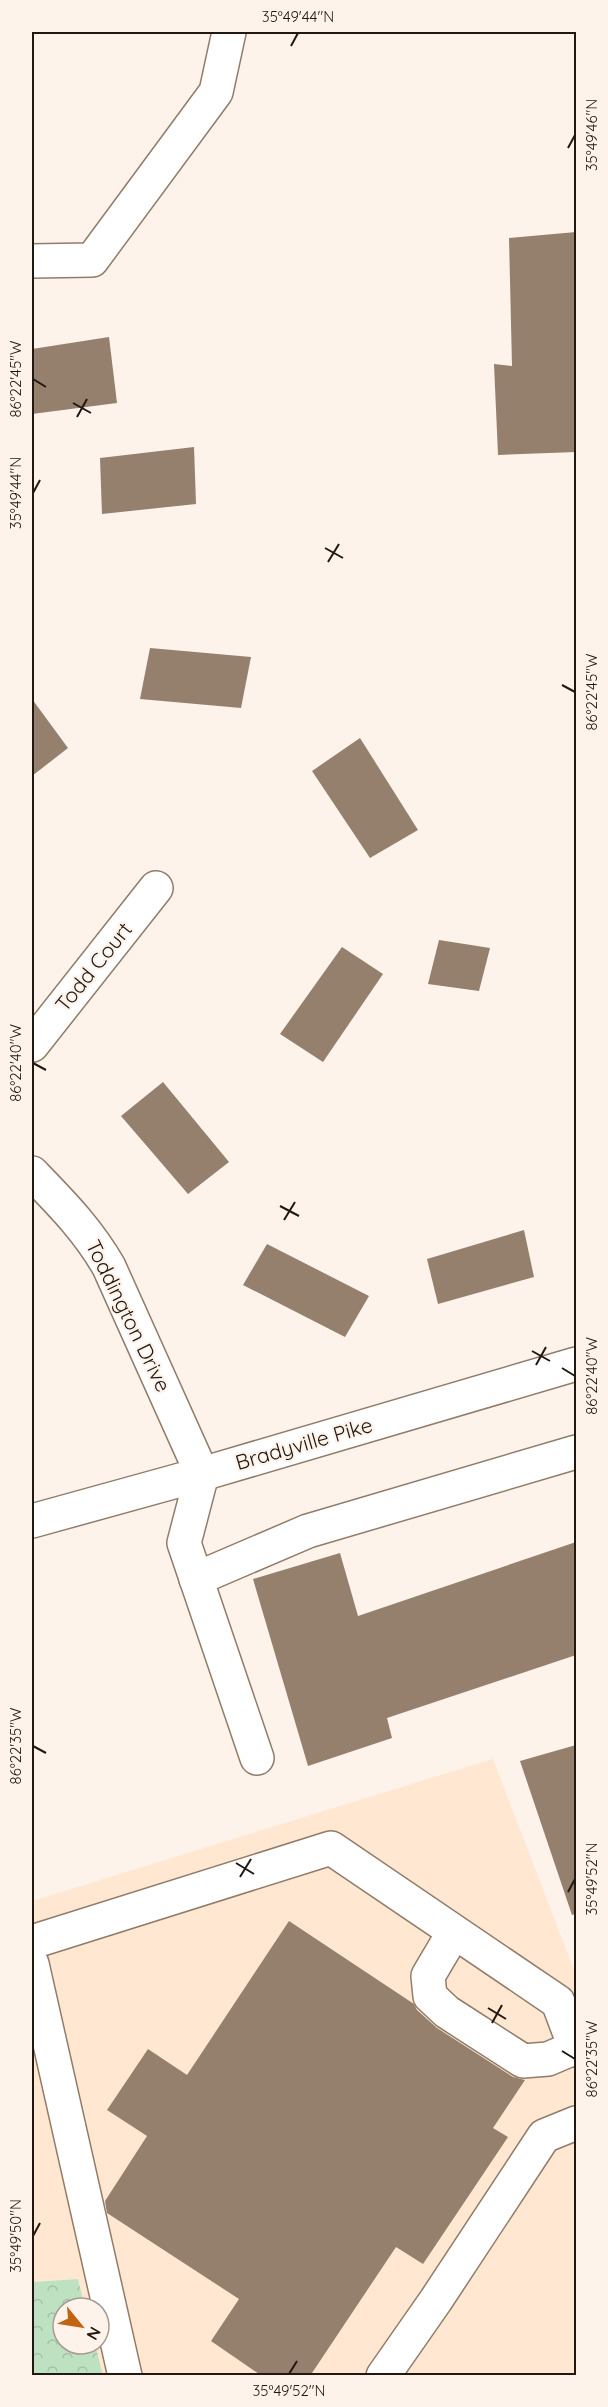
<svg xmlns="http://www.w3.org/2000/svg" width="608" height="2407" viewBox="0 0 608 2407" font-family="Quicksand,sans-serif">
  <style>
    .built { fill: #ffe7d2 }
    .forest { fill: url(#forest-crowns) }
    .building { fill: #95806d }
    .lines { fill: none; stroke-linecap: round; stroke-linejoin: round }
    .minor-casing { stroke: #917c69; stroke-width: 36 }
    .major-casing { stroke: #917c69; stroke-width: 36 }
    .minor { stroke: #fff; stroke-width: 33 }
    .major { stroke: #fff; stroke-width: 33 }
    .ticks { fill: none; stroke: #201811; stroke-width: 2 }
    .labels { text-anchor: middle; stroke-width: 4.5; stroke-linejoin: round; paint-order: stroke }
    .street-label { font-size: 21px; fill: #201811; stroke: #fdf3eb }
    .neatline { fill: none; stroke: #201811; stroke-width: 2 }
    .ticks-label { font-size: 15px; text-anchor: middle; fill: #201811 }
  </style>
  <defs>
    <pattern id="forest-crowns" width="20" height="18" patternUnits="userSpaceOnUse" patternTransform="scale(1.5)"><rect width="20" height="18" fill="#bee2c1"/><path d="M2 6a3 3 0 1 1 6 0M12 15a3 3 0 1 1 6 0" fill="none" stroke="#a3c1a5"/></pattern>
  </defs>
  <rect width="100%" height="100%" fill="#fdf3eb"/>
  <!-- built -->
  <path class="built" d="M 493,1759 L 576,1975 L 576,2375 L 103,2375 L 95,2344 L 99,2344 L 99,2308 L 85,2308 L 78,2279 L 32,2282 L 32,1901 Z"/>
  <!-- forest -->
  <path class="forest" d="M 78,2279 L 85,2308 L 63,2308 L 63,2344 L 95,2344 L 103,2375 L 32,2375 L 32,2282 Z"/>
  <!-- building -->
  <g class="building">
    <path d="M 576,232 L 576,452 L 498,455 L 494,364 L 512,366 L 509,238 Z"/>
    <path d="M 109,337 L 117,403 L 32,414 L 32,349 Z"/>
    <path d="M 194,447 L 196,504 L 102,514 L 100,458 Z"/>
    <path d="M 150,648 L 251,657 L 241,708 L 140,699 Z"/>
    <path d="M 32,699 L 68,748 L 32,776 Z"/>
    <path d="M 360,738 L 418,830 L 370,858 L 312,771 Z"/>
    <path d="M 439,940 L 490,948 L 479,991 L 428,984 Z"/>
    <path d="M 342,947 L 383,974 L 323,1062 L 280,1034 Z"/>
    <path d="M 163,1082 L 229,1162 L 188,1194 L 121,1116 Z"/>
    <path d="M 524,1230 L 534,1277 L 438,1304 L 427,1259 Z"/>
    <path d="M 267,1244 L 369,1296 L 345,1337 L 243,1285 Z"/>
    <path d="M 576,1542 L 576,1655 L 387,1718 L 392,1738 L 308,1766 L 253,1579 L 340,1553 L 358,1616 Z"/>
    <path d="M 576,1745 L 576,1914 L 572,1915 L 520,1761 Z"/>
    <path d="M 289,1921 L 414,2004 L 417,2010 L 437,2028 L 513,2077 L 525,2080 L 493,2128 L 508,2137 L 423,2264 L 396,2247 L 310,2376 L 262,2376 L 211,2341 L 239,2299 L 107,2213 L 105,2201 L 147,2136 L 107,2110 L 148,2049 L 187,2075 Z"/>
  </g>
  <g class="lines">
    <!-- minor casing -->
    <g class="minor-casing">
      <g id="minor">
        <path d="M 32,261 L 92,260 L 216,92 L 229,32"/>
        <path d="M 32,1045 L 156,888"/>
        <path d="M 32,1173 C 61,1203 88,1230 109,1267 L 202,1474 L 184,1543 L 257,1758"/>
        <path d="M 196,1579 L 308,1531 L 576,1452"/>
        <path d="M 454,1932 L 428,1976 L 430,1996 L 447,2012 L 523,2061 L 548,2059 L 576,2047"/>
        <path d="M 32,1942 L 331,1848 L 558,2002 L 576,2050"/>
        <path d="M 32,1964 L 125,2376"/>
        <path d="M 383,2376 L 436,2300 L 544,2136 L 576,2123"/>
      </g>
    </g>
    <!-- major casing -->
    <g class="major-casing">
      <path id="major" d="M 32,1521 L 202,1474 L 576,1364"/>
    </g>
    <!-- minor -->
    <use href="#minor" class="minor"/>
    <!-- major -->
    <use href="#major" class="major"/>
  </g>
  <!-- ticks -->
  <path class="ticks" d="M 291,46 L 298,33M 568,148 L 575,135M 33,379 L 46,387M 73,403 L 91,413M 77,417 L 87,399M 33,493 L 40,480M 325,548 L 343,558M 328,562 L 339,544M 562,685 L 575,692M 33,1063 L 46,1070M 280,1206 L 299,1216M 284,1220 L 295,1202M 532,1351 L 550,1361M 536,1365 L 546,1347M 562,1368 L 575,1376M 33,1746 L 46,1753M 236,1863 L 254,1874M 240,1877 L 251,1859M 568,1892 L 575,1879M 488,2008 L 506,2019M 492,2023 L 502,2005M 562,2051 L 575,2059M 33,2236 L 40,2223M 289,2374 L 297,2361"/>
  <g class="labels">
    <!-- street labels -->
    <g class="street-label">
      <text transform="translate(94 967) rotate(-51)" y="7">Todd Court</text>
      <text transform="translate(128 1316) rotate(64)" y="7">Toddington Drive</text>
      <text transform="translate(304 1444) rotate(-16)" y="7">Bradyville Pike</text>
    </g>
  </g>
  <!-- border -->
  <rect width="608" height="2407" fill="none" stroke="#fdf3eb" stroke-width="66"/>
  <!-- north arrow -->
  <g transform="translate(81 2326) rotate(120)"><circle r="28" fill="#fdf3eb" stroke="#a59b94" stroke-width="1.5"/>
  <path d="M0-4.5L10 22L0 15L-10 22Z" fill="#c06313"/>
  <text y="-9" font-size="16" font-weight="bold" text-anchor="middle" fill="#201811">N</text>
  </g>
  <rect x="33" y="33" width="542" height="2341" class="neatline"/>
  <g class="ticks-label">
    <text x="298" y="22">35°49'44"N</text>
    <text transform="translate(592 135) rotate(-90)" y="5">35°49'46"N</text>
    <text transform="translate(16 379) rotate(-90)" y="5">86°22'45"W</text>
    <text transform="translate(16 493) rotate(-90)" y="5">35°49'44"N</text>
    <text transform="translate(592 692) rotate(-90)" y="5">86°22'45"W</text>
    <text transform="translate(16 1063) rotate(-90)" y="5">86°22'40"W</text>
    <text transform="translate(592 1376) rotate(-90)" y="5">86°22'40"W</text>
    <text transform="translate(16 1746) rotate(-90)" y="5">86°22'35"W</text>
    <text transform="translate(592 1879) rotate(-90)" y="5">35°49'52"N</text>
    <text transform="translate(592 2059) rotate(-90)" y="5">86°22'35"W</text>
    <text transform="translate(16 2236) rotate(-90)" y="5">35°49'50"N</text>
    <text x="289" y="2396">35°49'52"N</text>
  </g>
</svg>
